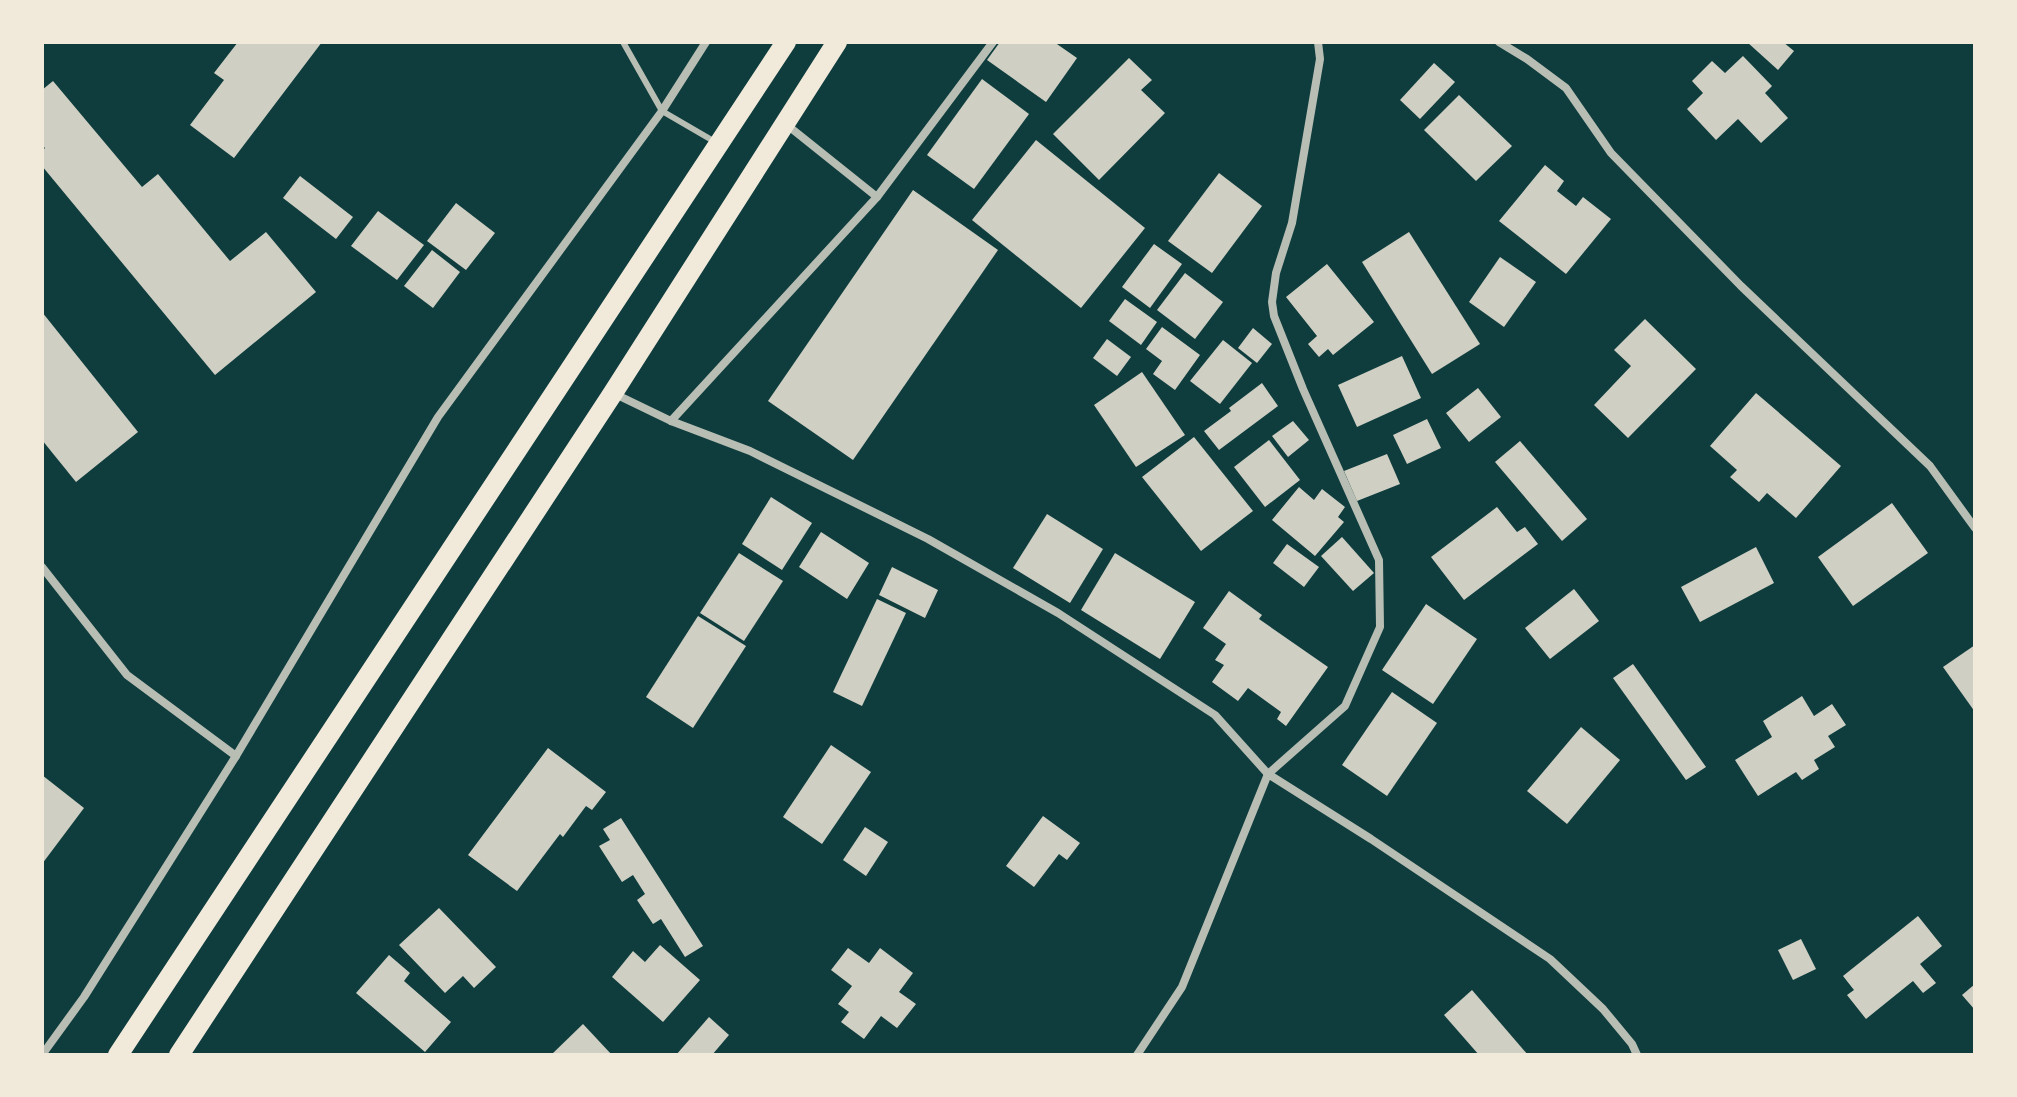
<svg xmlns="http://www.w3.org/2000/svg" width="2017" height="1097" viewBox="0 0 2017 1097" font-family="Cabin,sans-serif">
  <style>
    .building { fill: #cfcfc3 }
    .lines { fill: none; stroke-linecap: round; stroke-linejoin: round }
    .service { stroke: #b8beb3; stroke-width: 6 }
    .minor { stroke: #b8beb3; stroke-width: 8 }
    .primary { stroke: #f1e9da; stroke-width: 20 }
  </style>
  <rect width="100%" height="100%" fill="#0f3d3e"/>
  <!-- building -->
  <g class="building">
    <path d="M 238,42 L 322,42 L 234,158 L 190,125 L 224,80 L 214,73 Z"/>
    <path d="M 1000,42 L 1054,42 L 1077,58 L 1046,102 L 987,60 Z"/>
    <path d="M 1747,42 L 1783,42 L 1794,51 L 1778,70 Z"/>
    <path d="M 1743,56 L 1772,86 L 1765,93 L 1788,118 L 1761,143 L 1738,119 L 1716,140 L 1687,109 L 1703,93 L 1692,81 L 1712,61 L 1725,73 Z"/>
    <path d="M 1129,58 L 1152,80 L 1141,90 L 1165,113 L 1099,180 L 1053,134 Z"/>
    <path d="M 1434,63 L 1455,82 L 1420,119 L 1400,100 Z"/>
    <path d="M 982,79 L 1029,114 L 974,189 L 927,155 Z"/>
    <path d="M 53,81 L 142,187 L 158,174 L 230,261 L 266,232 L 316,292 L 215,375 L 42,166 L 42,151 L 45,148 L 42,145 L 42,90 Z"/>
    <path d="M 1459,95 L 1512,146 L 1476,181 L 1424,130 Z"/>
    <path d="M 1036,140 L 1145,228 L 1081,308 L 972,220 Z"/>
    <path d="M 1545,165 L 1564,181 L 1557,191 L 1576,206 L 1583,197 L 1611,219 L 1566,274 L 1499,221 Z"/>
    <path d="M 1219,173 L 1262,206 L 1212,273 L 1168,241 Z"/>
    <path d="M 300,176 L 353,217 L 336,239 L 283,198 Z"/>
    <path d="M 913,190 L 998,250 L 853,460 L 768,401 Z"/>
    <path d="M 456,203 L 495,233 L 466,270 L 427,241 Z"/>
    <path d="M 378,211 L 424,245 L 397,280 L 351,246 Z"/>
    <path d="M 1409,232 L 1480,344 L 1432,374 L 1362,262 Z"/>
    <path d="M 1154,244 L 1182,264 L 1150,308 L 1122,287 Z"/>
    <path d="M 432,250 L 460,272 L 433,308 L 404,286 Z"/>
    <path d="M 1500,257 L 1536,282 L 1504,327 L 1469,302 Z"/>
    <path d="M 1327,264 L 1374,322 L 1333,355 L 1328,349 L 1319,357 L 1308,344 L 1317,336 L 1286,297 Z"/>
    <path d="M 1185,273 L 1223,302 L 1195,339 L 1157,310 Z"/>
    <path d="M 1125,299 L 1157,322 L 1141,345 L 1109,321 Z"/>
    <path d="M 42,312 L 138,432 L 76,482 L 42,440 Z"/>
    <path d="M 1645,319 L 1696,369 L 1628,438 L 1594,405 L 1631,366 L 1614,350 Z"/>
    <path d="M 1162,327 L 1200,355 L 1175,390 L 1153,374 L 1162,361 L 1146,349 Z"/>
    <path d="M 1253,328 L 1272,344 L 1257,363 L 1238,348 Z"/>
    <path d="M 1107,339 L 1131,357 L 1117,376 L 1093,358 Z"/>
    <path d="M 1223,340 L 1252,363 L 1220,404 L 1190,381 Z"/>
    <path d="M 1402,356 L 1421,398 L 1357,427 L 1338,385 Z"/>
    <path d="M 1142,372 L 1185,435 L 1136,467 L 1094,405 Z"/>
    <path d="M 1262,383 L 1278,406 L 1219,450 L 1204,431 L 1231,411 L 1229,408 Z"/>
    <path d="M 1478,388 L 1501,417 L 1469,442 L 1446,413 Z"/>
    <path d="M 1756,393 L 1841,466 L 1796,518 L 1767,493 L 1759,502 L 1730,477 L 1737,470 L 1710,446 Z"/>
    <path d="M 1427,419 L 1441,448 L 1407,464 L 1393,435 Z"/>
    <path d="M 1293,421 L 1309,440 L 1288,457 L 1272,436 Z"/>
    <path d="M 1194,437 L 1253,511 L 1201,551 L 1142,477 Z"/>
    <path d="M 1269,440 L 1300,480 L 1265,507 L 1234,467 Z"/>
    <path d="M 1520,441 L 1587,519 L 1562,541 L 1495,462 Z"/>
    <path d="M 1387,454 L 1400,484 L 1357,501 L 1344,471 Z"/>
    <path d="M 1299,487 L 1314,500 L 1322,489 L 1345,507 L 1338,517 L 1344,522 L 1315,556 L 1272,520 Z"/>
    <path d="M 771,497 L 812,523 L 782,570 L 742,544 Z"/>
    <path d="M 1892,503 L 1928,553 L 1853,606 L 1818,557 Z"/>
    <path d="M 1497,507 L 1517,532 L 1525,527 L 1538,544 L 1464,600 L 1431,557 Z"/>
    <path d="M 1047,514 L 1103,549 L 1070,603 L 1013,568 Z"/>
    <path d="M 821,532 L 869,563 L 847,599 L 799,567 Z"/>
    <path d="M 1342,537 L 1374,573 L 1353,591 L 1321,556 Z"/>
    <path d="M 1287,544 L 1319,567 L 1304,587 L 1273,563 Z"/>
    <path d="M 1756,547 L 1774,583 L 1700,622 L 1681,587 Z"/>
    <path d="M 739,553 L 783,581 L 744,641 L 700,613 Z"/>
    <path d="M 1115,553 L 1195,602 L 1160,659 L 1081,610 Z"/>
    <path d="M 892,567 L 938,590 L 925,618 L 879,595 Z"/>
    <path d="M 1574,589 L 1599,621 L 1550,659 L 1525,628 Z"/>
    <path d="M 1229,591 L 1262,615 L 1259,619 L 1328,667 L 1286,726 L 1277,719 L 1281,712 L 1248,688 L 1238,701 L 1212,682 L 1224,665 L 1215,660 L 1226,644 L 1203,628 Z"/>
    <path d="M 877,599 L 906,613 L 862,706 L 833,692 Z"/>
    <path d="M 1426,604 L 1477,639 L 1433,704 L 1382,670 Z"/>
    <path d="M 698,616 L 746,646 L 693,728 L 646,697 Z"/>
    <path d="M 1975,645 L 1975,712 L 1943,667 Z"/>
    <path d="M 1633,664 L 1706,767 L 1686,780 L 1613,678 Z"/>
    <path d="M 1392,692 L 1437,723 L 1387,796 L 1342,765 Z"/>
    <path d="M 1802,696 L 1814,716 L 1832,704 L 1846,725 L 1828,736 L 1835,747 L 1814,760 L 1819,769 L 1802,780 L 1796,772 L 1758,796 L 1735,760 L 1772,737 L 1763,721 Z"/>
    <path d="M 1581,727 L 1620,760 L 1567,824 L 1527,791 Z"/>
    <path d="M 831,745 L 871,772 L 822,844 L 783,817 Z"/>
    <path d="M 548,748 L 606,792 L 592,810 L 586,806 L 563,837 L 560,834 L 517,891 L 468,855 Z"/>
    <path d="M 42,775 L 84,808 L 42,864 Z"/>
    <path d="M 1043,816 L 1080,843 L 1067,860 L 1059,854 L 1034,887 L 1006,866 Z"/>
    <path d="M 621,818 L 703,946 L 685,957 L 661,919 L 653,924 L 637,900 L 645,894 L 633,875 L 622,882 L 599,846 L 610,840 L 603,829 Z"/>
    <path d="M 865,827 L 888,842 L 866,876 L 843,860 Z"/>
    <path d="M 439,908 L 496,967 L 474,988 L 463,976 L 445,993 L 399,945 Z"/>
    <path d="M 1918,916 L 1942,946 L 1920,964 L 1936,983 L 1923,993 L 1913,981 L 1866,1019 L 1847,995 L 1854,990 L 1843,976 Z"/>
    <path d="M 1801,939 L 1816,969 L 1793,980 L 1778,950 Z"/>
    <path d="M 660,945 L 700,980 L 663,1022 L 612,977 L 633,951 L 645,962 Z"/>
    <path d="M 848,948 L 869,963 L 880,948 L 913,973 L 899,992 L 916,1004 L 897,1028 L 881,1016 L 864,1039 L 841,1022 L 849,1012 L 838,1004 L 852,986 L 831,970 Z"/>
    <path d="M 389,955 L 410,973 L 404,981 L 451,1022 L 425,1052 L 356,993 Z"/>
    <path d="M 1975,984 L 1975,1010 L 1962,995 Z"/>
    <path d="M 1472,990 L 1528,1055 L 1479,1055 L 1444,1015 Z"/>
    <path d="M 709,1017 L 729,1035 L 712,1055 L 676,1055 Z"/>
    <path d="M 583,1024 L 612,1055 L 551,1055 Z"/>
  </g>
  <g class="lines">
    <!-- service -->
    <path class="service" d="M 623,42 L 662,111 L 717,143"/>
    <!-- minor -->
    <g class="minor">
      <path d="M 1499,42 L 1527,59 L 1566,88 L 1611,153 L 1741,286 L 1930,466 L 1975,528"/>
      <path d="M 787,125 L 877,197"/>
      <path d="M 613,393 L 671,421 L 750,451 L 928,539 L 1058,613 L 1215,715 L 1268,774 L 1371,839 L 1550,959 L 1603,1009 L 1632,1044 L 1637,1055"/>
      <path d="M 671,421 L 877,197 L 993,42"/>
      <path d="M 42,567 L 127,675 L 236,756"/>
      <path d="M 42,1055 L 84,997 L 236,756 L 438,417 L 662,111 L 706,42"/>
      <path d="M 1137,1055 L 1182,987 L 1268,774 L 1345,706 L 1380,627 L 1379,560 L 1303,389 L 1274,316 L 1272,302 L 1276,273 L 1292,223 L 1320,59 L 1318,42"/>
    </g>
    <!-- primary -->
    <g class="primary">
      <path d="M 118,1055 L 786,42"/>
      <path d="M 179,1055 L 613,393 L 837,42"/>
    </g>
  </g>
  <!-- border -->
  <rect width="2017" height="1097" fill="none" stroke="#f1e9da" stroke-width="88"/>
</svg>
